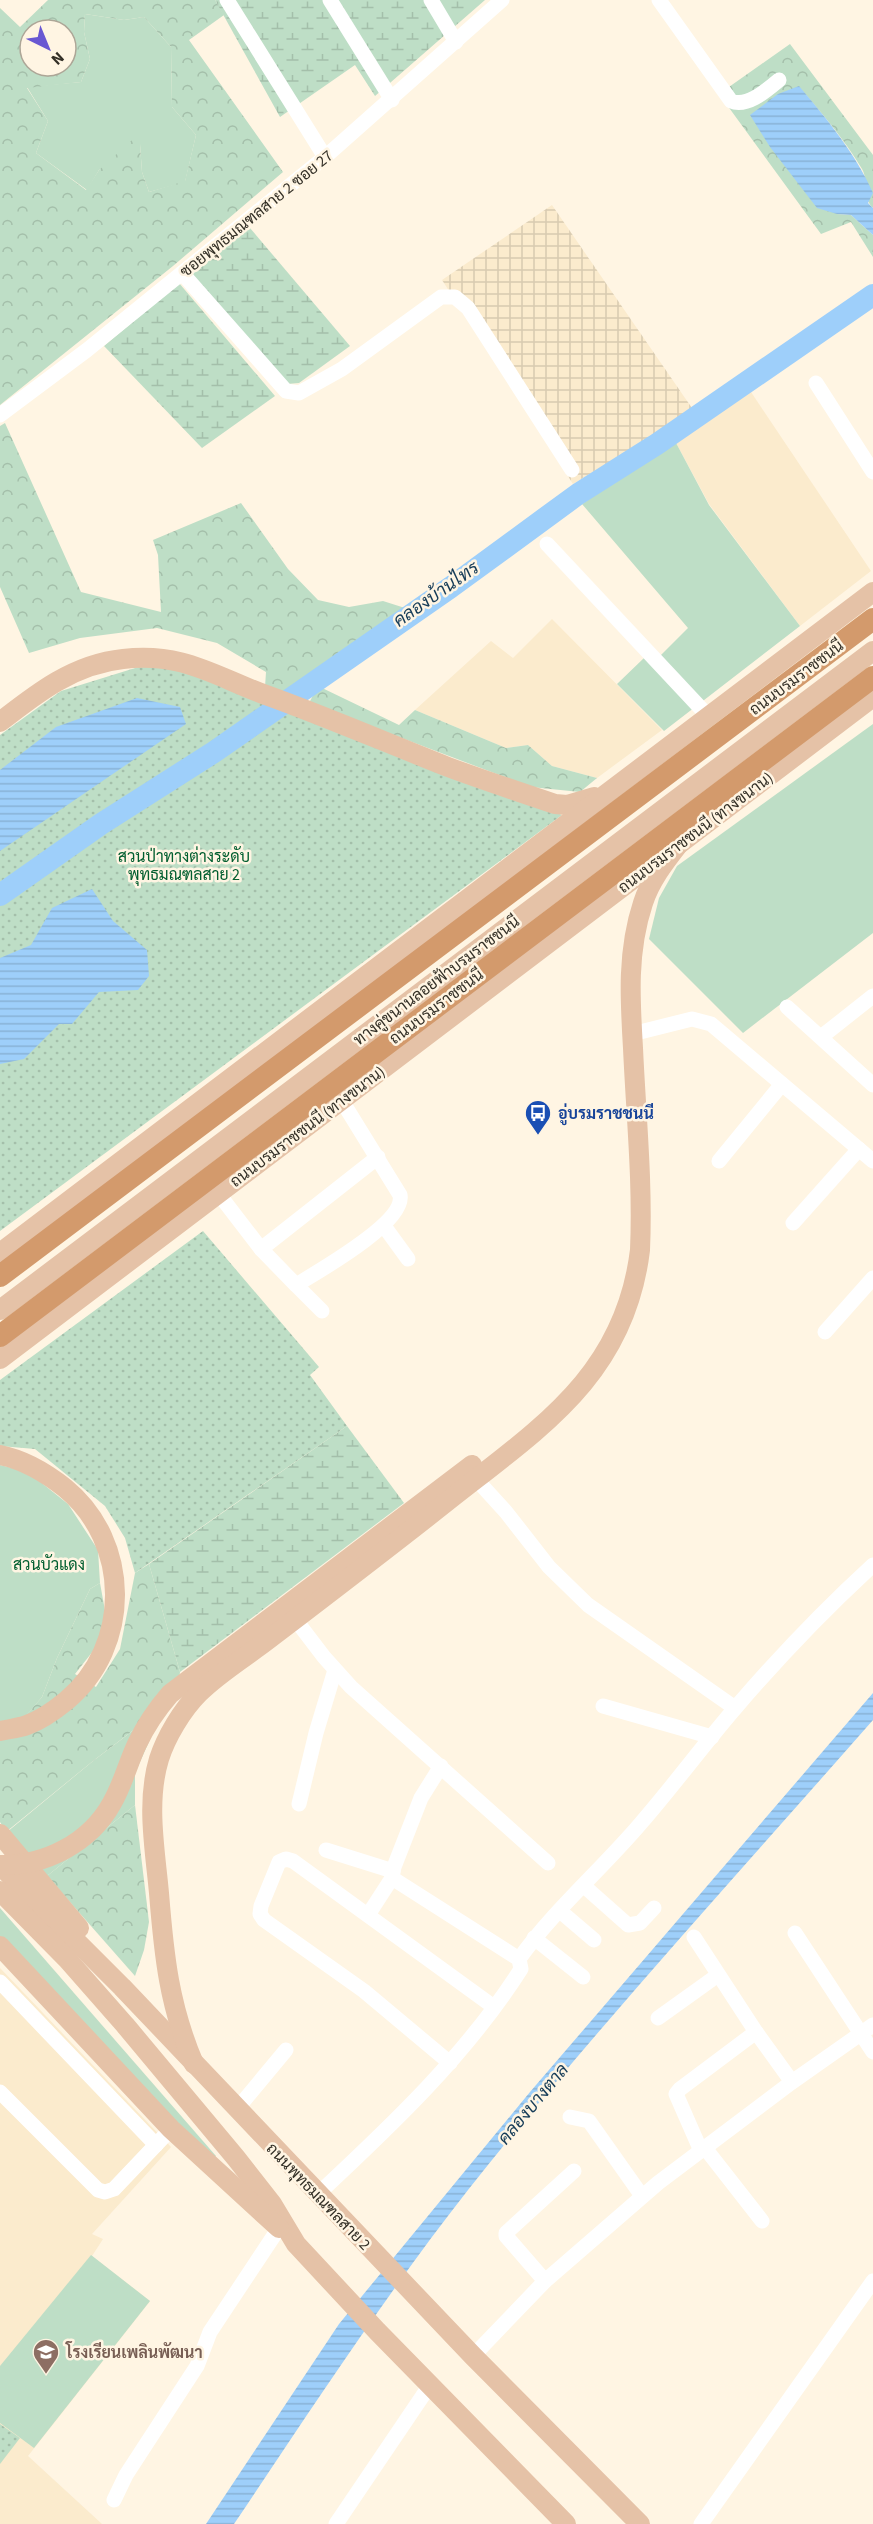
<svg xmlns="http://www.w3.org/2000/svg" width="873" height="2524" viewBox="0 0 873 2524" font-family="'Source Sans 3',Sarabun,sans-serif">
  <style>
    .built { fill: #fbebcd }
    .industrial { fill: url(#industrial-grid) }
    .green { fill: #bedec6 }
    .forest { fill: url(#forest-crowns); fill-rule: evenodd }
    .wetland { fill: url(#wetland-marsh) }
    .park { fill: url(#park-dots) }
    .water { fill: url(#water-rules) }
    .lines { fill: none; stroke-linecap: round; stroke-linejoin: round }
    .river { stroke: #9ecffa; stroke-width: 22 }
    .minor { stroke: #fff; stroke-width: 15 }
    .major { stroke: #e5c2a7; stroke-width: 20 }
    .highway { stroke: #d39a6c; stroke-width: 22 }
    .labels { text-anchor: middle; stroke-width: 5; stroke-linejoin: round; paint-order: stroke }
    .street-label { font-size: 16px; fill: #332f26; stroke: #fff5e3 }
    .park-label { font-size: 16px; fill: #025e2f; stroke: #fff5e3 }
    .transit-label { font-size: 16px; font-weight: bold; fill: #164399; stroke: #fff5e3; text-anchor: start }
    .education-label { font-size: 16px; font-weight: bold; fill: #785e54; stroke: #fff5e3; text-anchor: start }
    .water-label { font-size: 18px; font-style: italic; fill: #153b57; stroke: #fff5e3 }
  </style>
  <defs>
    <pattern id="industrial-grid" width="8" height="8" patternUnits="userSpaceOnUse" patternTransform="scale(1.5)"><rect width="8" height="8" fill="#fbebcd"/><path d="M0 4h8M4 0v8" fill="none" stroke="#d8cab0"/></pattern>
    <pattern id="forest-crowns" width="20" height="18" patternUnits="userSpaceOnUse" patternTransform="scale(1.5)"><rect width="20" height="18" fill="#bedec6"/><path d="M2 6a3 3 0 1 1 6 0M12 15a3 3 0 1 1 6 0" fill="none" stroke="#a4bfaa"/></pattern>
    <pattern id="wetland-marsh" width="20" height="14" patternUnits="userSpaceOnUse" patternTransform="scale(1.5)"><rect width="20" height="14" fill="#bedec6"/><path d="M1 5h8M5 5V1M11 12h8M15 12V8" fill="none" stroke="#a4bfaa"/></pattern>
    <pattern id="park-dots" width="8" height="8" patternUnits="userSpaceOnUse" patternTransform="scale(1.5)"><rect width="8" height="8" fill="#bedec6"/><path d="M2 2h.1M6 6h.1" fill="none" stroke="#a4bfaa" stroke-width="1.8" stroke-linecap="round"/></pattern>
    <pattern id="water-rules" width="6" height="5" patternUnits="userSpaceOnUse" patternTransform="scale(1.5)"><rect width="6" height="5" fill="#9ecffa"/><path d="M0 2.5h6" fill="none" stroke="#89b2d6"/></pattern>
  </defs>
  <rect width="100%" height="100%" fill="#fff5e3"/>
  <!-- built -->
  <g class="built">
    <path d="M 749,389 L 871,571 L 800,626 L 709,504 L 675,441 Z"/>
    <path d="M 552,619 L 662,730 L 597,778 L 552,766 L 528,745 L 506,748 L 415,710 L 491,641 L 513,658 Z"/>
    <path d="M 0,1968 L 171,2147 L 92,2234 L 103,2239 L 92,2256 L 150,2301 L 28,2456 L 102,2524 L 0,2524 Z"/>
  </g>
  <!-- industrial -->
  <path class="industrial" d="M 552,205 L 694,411 L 573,484 L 442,280 Z"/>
  <!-- green -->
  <g class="green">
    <path d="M 85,14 L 124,20 L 144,17 L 171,47 L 172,107 L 196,135 L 185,182 L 149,192 L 142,172 L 140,144 L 99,170 L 87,190 L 36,153 L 48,121 L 27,87 L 81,82 L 90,59 L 84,32 Z"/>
    <path d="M 675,441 L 709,505 L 800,626 L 664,731 L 617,684 L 644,658 L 651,665 L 688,628 L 582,504 Z"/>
    <path d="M 873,724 L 873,933 L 743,1033 L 649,939 L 659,898 L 677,866 Z"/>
    <path d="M 0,1465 L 28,1472 L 68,1504 L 98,1550 L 100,1583 L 90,1589 L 57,1658 L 42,1697 L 8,1737 L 0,1738 Z"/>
    <path d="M 172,1701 L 152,1735 L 135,1773 L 135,1805 L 47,1876 L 7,1832 L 93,1761 Z"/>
    <path d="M 0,1908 L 216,2156 L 212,2160 L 0,1936 Z"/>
    <path d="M 91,2255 L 150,2301 L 34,2448 L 0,2423 L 0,2366 Z"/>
  </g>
  <!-- forest -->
  <g class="forest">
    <path d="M 48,0 L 215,0 L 224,15 L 189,40 L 283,172 L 173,266 L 0,405 L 0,8 L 20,27 ZM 85,14 L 124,20 L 144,17 L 171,47 L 172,107 L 196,135 L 185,181 L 149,192 L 142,172 L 140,144 L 133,139 L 99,170 L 86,190 L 36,153 L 48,121 L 27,88 L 81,82 L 90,59 L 84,32 ZM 30,30 L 66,30 L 66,66 L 30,66 Z"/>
    <path d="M 790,44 L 873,155 L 873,208 C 862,198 869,181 862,169 C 845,140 821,112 799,87 L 837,214 L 851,215 L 873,235 L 873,257 L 851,222 L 821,234 L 719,94 Z"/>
    <path d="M 5,423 L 81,592 L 161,612 L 158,555 L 153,540 L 241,503 L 288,569 L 318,600 L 349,607 L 383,601 L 405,608 L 285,693 L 265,687 L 266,672 L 217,643 L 157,628 L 80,638 L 29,653 L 0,587 L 0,426 Z"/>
    <path d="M 318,686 L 399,725 L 415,710 L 506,748 L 528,745 L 552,766 L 597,778 L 580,792 L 531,787 L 309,703 Z"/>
    <path d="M 149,1564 L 180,1672 L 177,1697 L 93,1761 L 6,1832 L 0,1822 L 0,1738 L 8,1736 L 42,1697 L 57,1658 L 90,1589 L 100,1583 L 106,1616 L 97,1646 L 75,1674 L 96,1687 L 120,1649 L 135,1573 Z"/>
    <path d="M 135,1805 L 149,1922 L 144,1950 L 135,1976 L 47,1876 Z"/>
  </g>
  <!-- wetland -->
  <g class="wetland">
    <path d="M 215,0 L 485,0 L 375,96 L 355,65 L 280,117 Z"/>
    <path d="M 250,228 L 350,346 L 299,383 L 287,384 L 190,275 Z"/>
    <path d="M 179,283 L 275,396 L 202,448 L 104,346 Z"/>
    <path d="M 347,1426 L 404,1503 L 180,1672 L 149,1564 Z"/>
  </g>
  <!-- park -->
  <g class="park">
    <path d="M 148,664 L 213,679 L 562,815 L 0,1231 L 0,735 L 61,691 Z"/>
    <path d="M 203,1231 L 319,1367 L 310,1375 L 347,1426 L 135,1573 L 125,1538 L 105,1506 L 35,1449 L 0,1446 L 0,1380 Z"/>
    <path d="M 0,2424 L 20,2438 L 0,2464 Z"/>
  </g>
  <!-- water -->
  <g class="water">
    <path d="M 799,86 C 827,119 856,154 873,193 L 868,203 L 873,208 L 873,235 L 851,215 L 837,214 L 817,208 L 770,147 L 750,115 L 778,94 Z"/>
    <path d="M 137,698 L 180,707 L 186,724 L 0,851 L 0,770 L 56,727 Z"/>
    <path d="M 92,889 L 113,921 L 147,950 L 149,976 L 138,990 L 99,992 L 72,1024 L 59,1024 L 24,1059 L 0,1064 L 0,958 L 31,945 L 52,908 Z"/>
    <path d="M 873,1693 L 873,1720 C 737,1875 597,2027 468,2190 C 384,2297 310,2411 234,2524 L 206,2524 L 339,2324 L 530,2092 Z"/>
  </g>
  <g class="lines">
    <!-- river -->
    <path class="river" d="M 0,895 L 101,824 L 214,752 L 451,587 L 578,494 L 657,444 L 873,295"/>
    <!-- minor -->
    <g class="minor">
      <path d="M 227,0 L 325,157"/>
      <path d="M 330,0 L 392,100"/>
      <path d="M 431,0 L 456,42"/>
      <path d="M 659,0 L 731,101 C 747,108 767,90 779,80"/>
      <path d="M 182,273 L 286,391 L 299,393 L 342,369 L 441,297 L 455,297 L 468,308 L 572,470"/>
      <path d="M 816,383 L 873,472"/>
      <path d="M 0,415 L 87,350 L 325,157 L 502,0"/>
      <path d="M 547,544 L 708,716"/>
      <path d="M 787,1007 L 873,1085"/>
      <path d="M 632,1034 L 692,1019 L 711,1024 L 873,1161"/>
      <path d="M 821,1037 L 873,996"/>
      <path d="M 719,1161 L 782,1084"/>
      <path d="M 218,1193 L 261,1249 L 296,1285 C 319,1271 406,1222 400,1195 L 342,1101"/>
      <path d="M 793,1223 L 859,1149"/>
      <path d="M 384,1226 L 408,1259"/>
      <path d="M 261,1249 L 378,1157"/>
      <path d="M 296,1285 L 322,1311"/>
      <path d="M 825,1332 L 873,1278"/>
      <path d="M 476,1479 L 506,1512 L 549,1567 L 588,1605 L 735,1708"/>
      <path d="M 295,1619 L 324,1657 L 351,1687 L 548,1863"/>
      <path d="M 603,1706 L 712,1737"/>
      <path d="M 299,1804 L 316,1733 L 335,1670"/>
      <path d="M 326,1850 L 393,1871"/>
      <path d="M 584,1886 L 628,1925 L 640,1923 L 654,1908"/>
      <path d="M 560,1911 L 594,1940"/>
      <path d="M 368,1915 L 392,1878 L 394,1867 L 421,1798 L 441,1766"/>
      <path d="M 795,1933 L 873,2052"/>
      <path d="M 694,1937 L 756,2032 L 792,2082"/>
      <path d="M 534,1938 L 583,1977"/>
      <path d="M 519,1959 C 554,1910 602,1869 641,1823 C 674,1785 704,1744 737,1706 C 780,1656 825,1609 873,1565"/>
      <path d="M 0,1982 L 156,2145"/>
      <path d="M 658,2018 L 718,1975"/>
      <path d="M 450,2063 L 364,1991 L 264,1920 L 260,1914 L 261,1906 L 279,1862 L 286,1859 L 293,1861 L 494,2007"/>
      <path d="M 0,2092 L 98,2190 L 105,2192 L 114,2189 L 171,2129"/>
      <path d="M 237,2109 L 286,2050"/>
      <path d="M 570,2117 L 589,2121 L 642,2196"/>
      <path d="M 705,2148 L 762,2221"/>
      <path d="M 701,2151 L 676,2094 L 680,2089 L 756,2032"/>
      <path d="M 318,2194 C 392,2125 466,2055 521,1969 L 519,1959 L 392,1878"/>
      <path d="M 545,2281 L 506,2236 L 506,2233 L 574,2171"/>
      <path d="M 473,2356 L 545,2281 L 658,2183 L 792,2082 L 873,2025"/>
      <path d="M 114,2500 L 126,2475 L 197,2366 L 210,2332 L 279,2228"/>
      <path d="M 336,2524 L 430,2385"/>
      <path d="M 701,2524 L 873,2281"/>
    </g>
    <!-- major -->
    <g class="major">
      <path d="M 0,722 C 37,693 74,664 123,659 C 183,652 214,676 266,695 C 327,717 387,743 448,767 C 483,780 519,792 555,804 L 567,805 L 594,797"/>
      <path d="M 0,1253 L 873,592"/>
      <path d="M 0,1310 L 873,651"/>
      <path d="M 0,1359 L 873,697"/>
      <path d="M 0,1455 C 25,1460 45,1472 65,1488 C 131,1542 132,1646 66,1701 C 55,1710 41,1720 27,1725 C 19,1728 9,1729 0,1731"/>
      <path d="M 0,1834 L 79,1928"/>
      <path d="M 0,1865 L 122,1987 L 473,2356 L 640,2524"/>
      <path d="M 0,1865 C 45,1866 90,1843 112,1803 C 123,1784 128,1763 137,1744 C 146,1725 157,1709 170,1694 L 472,1465"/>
      <path d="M 0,1891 L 67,1959 L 125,2025 L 236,2158 L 272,2204 L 296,2244 L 377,2331 L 566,2524"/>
      <path d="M 0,1946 L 171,2129 L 279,2228"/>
      <path d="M 194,2064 C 169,2005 164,1956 159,1893 C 155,1849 146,1802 159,1759 C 166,1737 182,1710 199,1693 C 220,1672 249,1655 273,1636 C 332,1591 391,1546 449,1500 C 540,1428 625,1375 640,1250 C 643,1183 636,1115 633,1048 C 630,999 627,951 643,903 C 650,881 664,863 678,845"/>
    </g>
    <!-- highway -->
    <g class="highway">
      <path d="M 0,1276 L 873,619"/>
      <path d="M 0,1336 L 873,677"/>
    </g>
  </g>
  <!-- icons -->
  <defs>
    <g id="bus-pin" transform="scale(1.35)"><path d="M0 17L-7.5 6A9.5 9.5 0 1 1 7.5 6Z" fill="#1a4fb4" stroke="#fff5e3"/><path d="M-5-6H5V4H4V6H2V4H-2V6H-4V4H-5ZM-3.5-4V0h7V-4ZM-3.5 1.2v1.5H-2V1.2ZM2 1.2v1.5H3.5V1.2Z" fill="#fff"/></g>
    <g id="school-pin" transform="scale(1.35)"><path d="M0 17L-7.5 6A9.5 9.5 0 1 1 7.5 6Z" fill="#8d6e63" stroke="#fff5e3"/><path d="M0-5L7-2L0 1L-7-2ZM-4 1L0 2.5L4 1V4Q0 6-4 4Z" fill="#fff"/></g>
  </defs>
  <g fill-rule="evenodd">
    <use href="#bus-pin" x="538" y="1113"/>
    <use href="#school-pin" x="46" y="2352"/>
  </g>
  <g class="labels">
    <!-- street labels -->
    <g class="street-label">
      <text transform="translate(256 213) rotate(-39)" y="6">ซอยพุทธมณฑลสาย 2 ซอย 27</text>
      <text transform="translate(796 677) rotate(-37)" y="6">ถนนบรมราชชนนี</text>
      <text transform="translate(695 832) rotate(-37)" y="6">ถนนบรมราชชนนี (ทางขนาน)</text>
      <text transform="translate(436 980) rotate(-37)" y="6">ทางคู่ขนานลอยฟ้าบรมราชชนนี</text>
      <text transform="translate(436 1006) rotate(-37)" y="6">ถนนบรมราชชนนี</text>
      <text transform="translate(307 1126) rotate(-37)" y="6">ถนนบรมราชชนนี (ทางขนาน)</text>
      <text transform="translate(319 2196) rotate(46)" y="6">ถนนพุทธมณฑลสาย 2</text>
    </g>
    <!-- park labels -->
    <g class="park-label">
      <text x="184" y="862">สวนป่าทางต่างระดับ<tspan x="184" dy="18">พุทธมณฑลสาย 2</tspan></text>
      <text x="49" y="1570">สวนบัวแดง</text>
    </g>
    <!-- transit labels -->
    <g class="transit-label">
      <text x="558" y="1119">อู่บรมราชชนนี</text>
    </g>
    <!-- education labels -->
    <g class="education-label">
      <text x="66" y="2358">โรงเรียนเพลินพัฒนา</text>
    </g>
    <!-- water labels -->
    <g class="water-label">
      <text transform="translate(436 594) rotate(-35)" y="6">คลองบ้านไทร</text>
      <text transform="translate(533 2104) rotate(-50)" y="6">คลองบางตาล</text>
    </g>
  </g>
  <!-- north arrow -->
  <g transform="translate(48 48) rotate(137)"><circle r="28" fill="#fff5e3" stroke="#ada697" stroke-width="1.5"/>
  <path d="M0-4.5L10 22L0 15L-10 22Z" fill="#6958d2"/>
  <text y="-9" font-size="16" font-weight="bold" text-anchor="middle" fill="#332f26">N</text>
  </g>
</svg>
